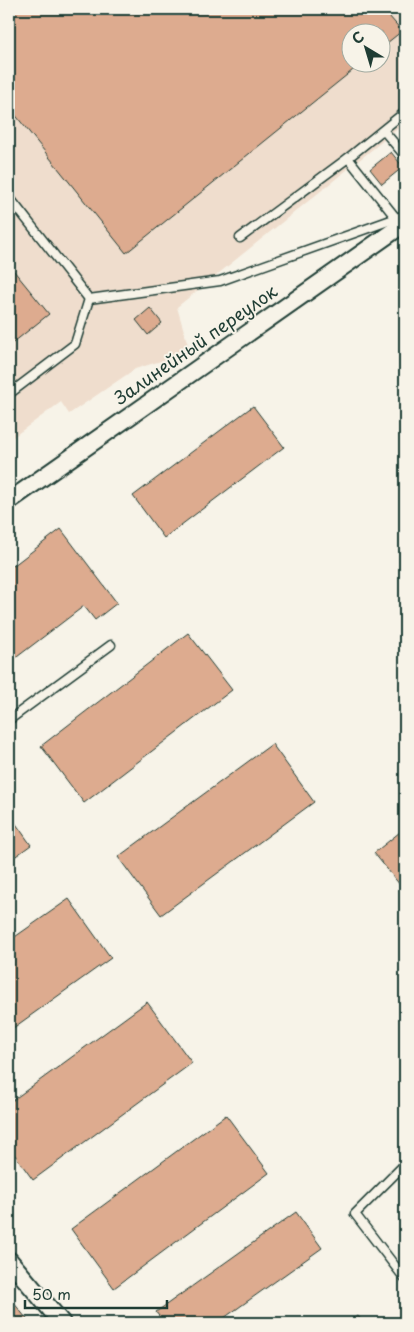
<svg xmlns="http://www.w3.org/2000/svg" width="414" height="1332" viewBox="0 0 414 1332" font-family="'Playpen Sans',sans-serif">
  <style>
    .built { fill: #efddcd; fill-rule: evenodd }
    .building { fill: #ddab8f; stroke: #1f3d34 }
    .lines { fill: none; stroke-linecap: round; stroke-linejoin: round }
    .service-casing { stroke: #1f3d34; stroke-width: 11 }
    .minor-casing { stroke: #1f3d34; stroke-width: 20 }
    .service { stroke: #f7f3e8; stroke-width: 8 }
    .minor { stroke: #f7f3e8; stroke-width: 16 }
    .labels { text-anchor: middle; stroke-width: 4; stroke-linejoin: round; paint-order: stroke }
    .street-label { font-size: 18px; fill: #1f3d34; stroke: #f7f3e8 }
  </style>
  <rect width="100%" height="100%" fill="#f7f3e8"/>
  <filter id="ink" filterUnits="userSpaceOnUse"><feTurbulence type="fractalNoise" baseFrequency=".02" numOctaves="2"/><feDisplacementMap in="SourceGraphic" scale="10" xChannelSelector="R" yChannelSelector="G"/><feConvolveMatrix kernelMatrix="1 2 1 2 8 2 1 2 1" color-interpolation-filters="sRGB"/></filter>
  <g filter="url(#ink)">
    <!-- built -->
    <path class="built" d="M 9,9 L 405,9 L 405,123 L 177,307 L 190,352 L 135,369 L 69,414 L 61,402 L 9,440 ZM 352,32 L 382,32 L 382,62 L 352,62 Z"/>
    <!-- building -->
    <g class="building">
      <path d="M 9,9 L 383,9 L 402,31 L 382,47 L 382,32 L 352,32 L 352,62 L 363,62 L 126,253 L 9,107 Z"/>
      <path d="M 391,152 L 403,167 L 382,184 L 370,169 Z"/>
      <path d="M 9,265 L 49,314 L 9,346 Z"/>
      <path d="M 150,308 L 162,323 L 148,335 L 136,320 Z"/>
      <path d="M 253,406 L 284,447 L 164,538 L 133,496 Z"/>
      <path d="M 61,529 L 117,603 L 95,620 L 84,606 L 9,663 L 9,569 Z"/>
      <path d="M 188,633 L 232,690 L 84,803 L 41,746 Z"/>
      <path d="M 272,744 L 314,802 L 161,915 L 118,857 Z"/>
      <path d="M 9,814 L 31,845 L 9,861 Z"/>
      <path d="M 405,828 L 405,891 L 374,853 Z"/>
      <path d="M 69,899 L 111,958 L 9,1031 L 9,941 Z"/>
      <path d="M 147,1002 L 192,1063 L 33,1180 L 9,1147 L 9,1103 Z"/>
      <path d="M 226,1115 L 269,1173 L 114,1288 L 71,1229 Z"/>
      <path d="M 296,1212 L 322,1248 L 217,1323 L 164,1323 L 156,1312 Z"/>
      <path d="M 9,1297 L 30,1323 L 9,1323 Z"/>
      <path d="M 358,1316 L 364,1323 L 349,1323 Z"/>
    </g>
    <g class="lines">
      <!-- service casing -->
      <g class="service-casing">
        <g id="service">
          <path d="M 384,131 L 405,156"/>
          <path d="M 348,158 L 396,218"/>
          <path d="M 9,197 L 89,299"/>
          <path d="M 240,238 L 348,158 L 405,112"/>
          <path d="M 89,299 L 220,281 L 405,215"/>
          <path d="M 9,394 L 75,344 L 89,299"/>
          <path d="M 9,720 L 111,645"/>
          <path d="M 405,1164 L 355,1214 L 405,1279"/>
        </g>
      </g>
      <!-- minor casing -->
      <g class="minor-casing">
        <g id="minor">
          <path d="M 9,501 L 405,223"/>
          <path d="M 9,1260 L 62,1323"/>
        </g>
      </g>
      <!-- service -->
      <use href="#service" class="service"/>
      <!-- minor -->
      <use href="#minor" class="minor"/>
    </g>
  </g>
  <g class="labels">
    <!-- street labels -->
    <g class="street-label">
      <text transform="translate(196 345) rotate(-35)" y="6">Залинейный переулок</text>
    </g>
  </g>
  <!-- margin -->
  <rect width="414" height="1332" fill="none" stroke="#f7f3e8" stroke-width="30"/>
  <rect x="15" y="15" width="384" height="1302" fill="none" stroke="#1f3d34" stroke-width="2" filter="url(#ink)"/>
  <!-- north arrow -->
  <g transform="translate(366 48) rotate(322)"><circle r="24" fill="#f7f3e8" stroke="#a1aaa0"/>
  <path d="M0-4L9 19L0 12L-9 19Z" fill="#1f3d34"/>
  <text y="-8" font-size="14" font-weight="bold" text-anchor="middle" fill="#1f3d34">С</text>
  </g>
  <!-- scale -->
  <path d="M25 1300v8h142v-8" fill="none" stroke="#1f3d34" stroke-width="2.5"/>
  <text x="32" y="1300" font-size="15" fill="#1f3d34" stroke="#f7f3e8" stroke-width="4" paint-order="stroke">50 m</text>
</svg>
